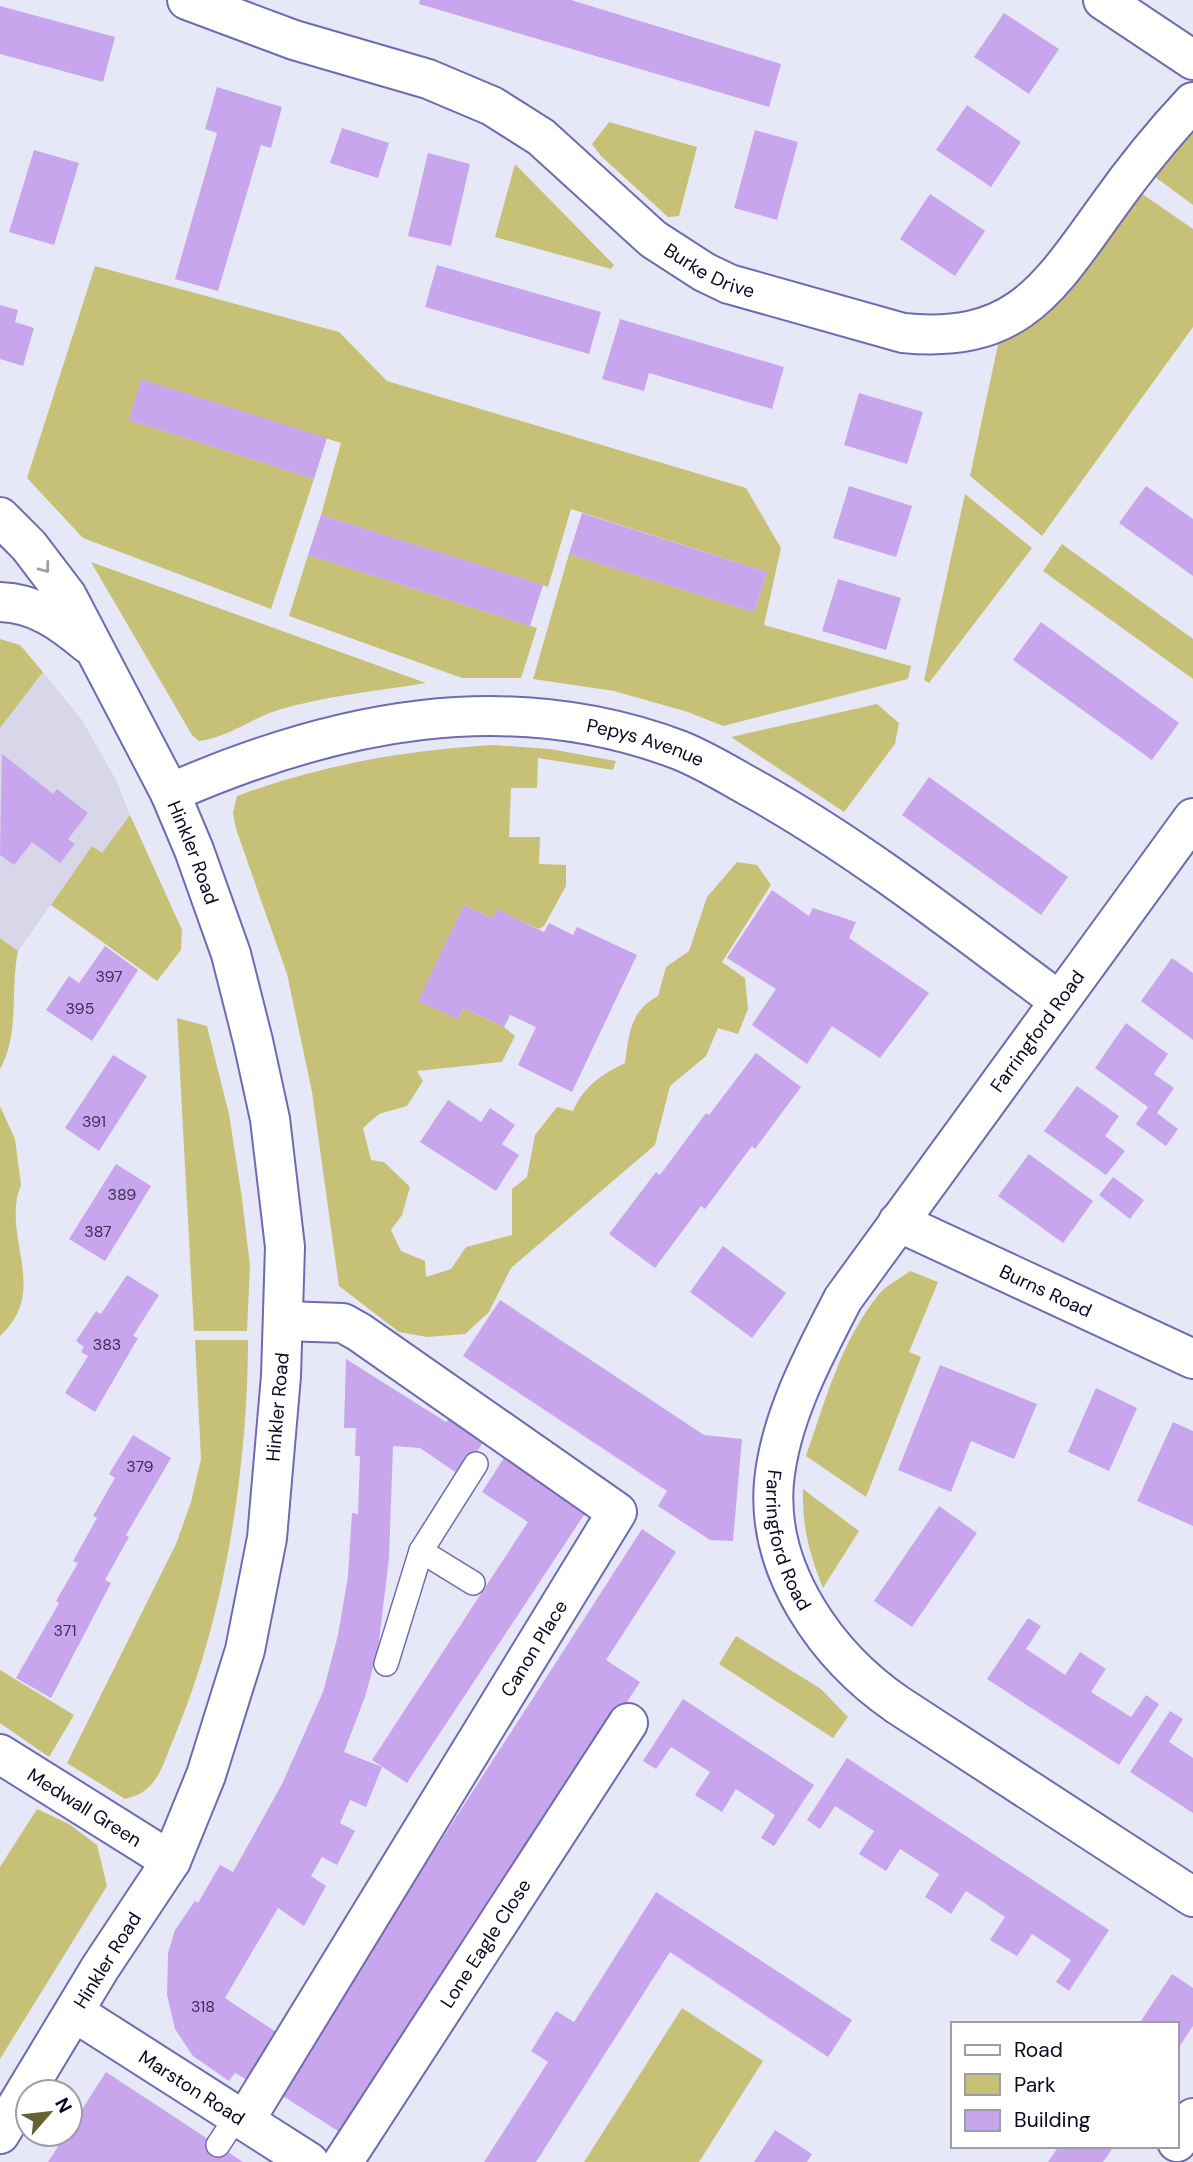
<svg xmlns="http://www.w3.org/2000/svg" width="1193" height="2162" viewBox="0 0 1193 2162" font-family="'DM Sans',sans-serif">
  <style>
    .built { fill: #d8d7e9 }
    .green { fill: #c7c178 }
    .building { fill: #c7a6ee }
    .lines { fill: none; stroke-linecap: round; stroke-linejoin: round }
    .service-casing { stroke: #6f6bb0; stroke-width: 26 }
    .minor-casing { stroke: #6f6bb0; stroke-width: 42 }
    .service { stroke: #fff; stroke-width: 23 }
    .minor { stroke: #fff; stroke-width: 38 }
    .oneway { stroke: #9e9ca7 }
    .labels { text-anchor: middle; stroke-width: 6; stroke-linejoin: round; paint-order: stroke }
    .number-label { font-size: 16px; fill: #3b3055 }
    .street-label { font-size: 19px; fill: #0c0822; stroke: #fff }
  </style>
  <rect width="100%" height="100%" fill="#e7e8f7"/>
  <!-- built -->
  <path class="built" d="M 43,672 L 82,720 L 116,780 L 130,815 L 102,853 L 92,847 L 18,951 L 0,938 L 0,728 Z"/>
  <!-- green -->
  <g class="green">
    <path d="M 1193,121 L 1193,205 L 1151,174 Z"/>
    <path d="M 609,122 L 697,147 L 679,216 L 668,217 L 601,156 L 592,144 Z"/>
    <path d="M 515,164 L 614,265 L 611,269 L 495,237 Z"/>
    <path d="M 1138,191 L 1193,229 L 1193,327 L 1042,536 L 970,476 L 999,340 Z"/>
    <path d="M 95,266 L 339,332 L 387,381 L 746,488 L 781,548 L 764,625 L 911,666 L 908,679 L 723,726 L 688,712 L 614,691 L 533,679 L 569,554 L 754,612 L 767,572 L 571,509 L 548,587 L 321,515 L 341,443 L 142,380 L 129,420 L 314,479 L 271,609 L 83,538 L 27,478 Z"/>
    <path d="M 965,494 L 1032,548 L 929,683 L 924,680 Z"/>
    <path d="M 1062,544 L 1193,639 L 1193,679 L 1043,571 Z"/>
    <path d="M 308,555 L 537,628 L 521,678 L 462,678 L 289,616 Z"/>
    <path d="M 91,562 L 426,683 C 376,691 323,696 275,711 C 249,720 227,738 199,741 L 192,735 Z"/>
    <path d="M 0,639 L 20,645 L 43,672 L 0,728 Z"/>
    <path d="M 877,704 L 899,723 L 895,744 L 844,812 L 731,737 Z"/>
    <path d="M 494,745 L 550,749 L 616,761 L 613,770 L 538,758 L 537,788 L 511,788 L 509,837 L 540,837 L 539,864 L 566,865 L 566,886 L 544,926 L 539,929 L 497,910 L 492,918 L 464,905 L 419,1001 L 458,1019 L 463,1008 L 504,1027 L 515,1036 L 502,1062 L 417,1071 L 423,1081 L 407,1106 L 379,1114 L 363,1128 L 371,1160 L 384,1162 L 410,1187 L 402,1215 L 391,1230 L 401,1251 L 425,1261 L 426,1277 L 451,1269 L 466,1247 L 512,1235 L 512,1189 L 527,1177 L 535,1135 L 557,1107 L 573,1111 C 583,1087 602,1074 625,1063 C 629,1034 630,1011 658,996 L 666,967 L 689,951 L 707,897 L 737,862 L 757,865 L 771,885 L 722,962 L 745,978 L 748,1009 L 738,1034 L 718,1028 L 706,1056 L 670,1086 L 655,1145 L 511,1268 L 489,1312 L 465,1334 L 427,1337 L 399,1332 L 339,1286 L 312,1092 L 287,974 L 236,829 L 233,813 L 237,796 C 320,765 406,750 494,745 Z"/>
    <path d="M 130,815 L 182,930 L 181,950 L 157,981 L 51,905 L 92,846 L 102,853 Z"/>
    <path d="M 0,938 L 18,951 C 10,989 20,1035 0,1069 Z"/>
    <path d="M 177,1018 L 207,1026 L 229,1114 L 242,1198 L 250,1266 L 247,1331 L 194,1331 Z"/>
    <path d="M 0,1106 L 15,1139 L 21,1185 C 0,1235 51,1290 0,1336 Z"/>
    <path d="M 910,1271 L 938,1282 L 909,1352 L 921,1357 L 866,1497 L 806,1456 C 825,1402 842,1338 880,1293 C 888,1284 901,1278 910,1271 Z"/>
    <path d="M 195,1340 L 248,1340 C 248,1468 224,1622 173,1740 C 166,1757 160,1780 144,1791 C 139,1795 131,1797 125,1799 L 67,1763 L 176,1544 L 191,1502 L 201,1459 Z"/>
    <path d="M 803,1489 L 859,1531 L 823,1588 C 809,1553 802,1526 803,1489 Z"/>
    <path d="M 736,1636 L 821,1689 L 848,1717 L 833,1738 L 719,1664 Z"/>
    <path d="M 0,1670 L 74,1715 L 49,1757 L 0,1723 Z"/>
    <path d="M 37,1809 L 69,1824 L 97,1845 L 107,1886 L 0,2059 L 0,1867 Z"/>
    <path d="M 682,2008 L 763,2061 L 699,2162 L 584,2162 Z"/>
  </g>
  <!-- building -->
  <g class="building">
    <path d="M 420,0 L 571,0 L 781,64 L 769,107 L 419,4 Z"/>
    <path d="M 0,6 L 115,37 L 103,82 L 0,54 Z"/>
    <path d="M 1004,13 L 1059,49 L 1029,94 L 974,57 Z"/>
    <path d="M 217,87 L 282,107 L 271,148 L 261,145 L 218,291 L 175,279 L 217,133 L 205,129 Z"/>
    <path d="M 967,105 L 1021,142 L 991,187 L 936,150 Z"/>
    <path d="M 342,128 L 389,143 L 378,178 L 330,163 Z"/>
    <path d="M 755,130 L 798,142 L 777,220 L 734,208 Z"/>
    <path d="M 34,150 L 79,163 L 54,245 L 9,232 Z"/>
    <path d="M 428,153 L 470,164 L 451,246 L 408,236 Z"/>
    <path d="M 930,194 L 985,231 L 955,276 L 900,239 Z"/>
    <path d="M 437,265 L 601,312 L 589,354 L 425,307 Z"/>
    <path d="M 0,305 L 18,310 L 15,322 L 34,328 L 23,366 L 0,359 Z"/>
    <path d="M 620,319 L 784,367 L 772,409 L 649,373 L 644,391 L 602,379 Z"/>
    <path d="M 141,379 L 327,438 L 314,479 L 129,420 Z"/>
    <path d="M 859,393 L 923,412 L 907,464 L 844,445 Z"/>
    <path d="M 849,486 L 912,506 L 896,557 L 833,538 Z"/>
    <path d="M 1146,486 L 1193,519 L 1193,576 L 1119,523 Z"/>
    <path d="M 582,513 L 767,572 L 754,612 L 569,554 Z"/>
    <path d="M 321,515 L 543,585 L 530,626 L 308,555 Z"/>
    <path d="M 838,579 L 901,598 L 886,650 L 822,631 Z"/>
    <path d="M 1041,622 L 1179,723 L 1152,760 L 1013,660 Z"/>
    <path d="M 2,754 L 53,794 L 57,789 L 88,813 L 68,839 L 75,844 L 60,863 L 32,842 L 14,865 L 0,855 Z"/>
    <path d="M 929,777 L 1068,877 L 1041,915 L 902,815 Z"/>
    <path d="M 772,890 L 809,916 L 813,908 L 856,922 L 849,938 L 929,993 L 880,1058 L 832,1026 L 807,1064 L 752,1025 L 776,989 L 727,958 Z"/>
    <path d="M 464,905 L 492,918 L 497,909 L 544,932 L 549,923 L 573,935 L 577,927 L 637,955 L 572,1092 L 518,1065 L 536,1027 L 510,1015 L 504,1027 L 463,1008 L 458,1019 L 418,1001 Z"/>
    <path d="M 105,946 L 138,970 L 92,1041 L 46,1010 L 69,976 L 79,983 Z"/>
    <path d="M 1172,958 L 1193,973 L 1193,1040 L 1141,1001 Z"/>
    <path d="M 1126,1023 L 1168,1054 L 1154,1074 L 1174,1088 L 1157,1113 L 1178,1129 L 1166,1146 L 1136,1124 L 1148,1107 L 1095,1068 Z"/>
    <path d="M 756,1053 L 801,1087 L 755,1149 L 752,1146 L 705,1209 L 701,1206 L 655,1268 L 609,1234 L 656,1172 L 660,1175 L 706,1113 L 709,1115 Z"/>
    <path d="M 113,1055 L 147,1076 L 99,1151 L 65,1128 Z"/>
    <path d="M 1077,1086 L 1119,1116 L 1105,1136 L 1125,1151 L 1106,1175 L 1044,1131 Z"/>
    <path d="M 448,1100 L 481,1122 L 490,1108 L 515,1125 L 502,1144 L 519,1155 L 496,1191 L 420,1142 Z"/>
    <path d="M 1029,1154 L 1093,1201 L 1063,1243 L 998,1196 Z"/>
    <path d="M 116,1164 L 151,1186 L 105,1261 L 69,1239 Z"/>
    <path d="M 1113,1177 L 1144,1200 L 1130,1219 L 1099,1195 Z"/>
    <path d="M 723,1246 L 786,1293 L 752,1338 L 690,1292 Z"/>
    <path d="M 127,1275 L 159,1295 L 133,1336 L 138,1338 L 95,1412 L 65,1393 L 88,1356 L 81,1352 L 84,1347 L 76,1341 L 96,1311 L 101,1314 Z"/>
    <path d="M 500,1300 L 704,1435 L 742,1439 L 733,1541 L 710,1540 L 658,1506 L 667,1491 L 463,1356 Z"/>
    <path d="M 346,1359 L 446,1422 L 450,1417 L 484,1441 L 461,1476 L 420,1448 L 393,1446 L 389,1558 L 378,1649 L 365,1697 L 344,1752 L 382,1767 L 366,1807 L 350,1800 L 340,1823 L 355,1831 L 337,1865 L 322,1857 L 311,1876 L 326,1886 L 304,1926 L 278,1908 L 225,1998 L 279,2034 L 249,2081 L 235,2073 L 229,2081 L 193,2056 L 175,2029 L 167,1995 L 168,1953 L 175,1930 L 195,1901 L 198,1903 L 220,1865 L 233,1872 L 282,1784 L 323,1692 L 338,1635 L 348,1576 L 352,1513 L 358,1514 L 360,1456 L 355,1456 L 356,1428 L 344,1428 Z"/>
    <path d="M 940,1365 L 1037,1404 L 1014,1459 L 971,1441 L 951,1492 L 898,1470 Z"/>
    <path d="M 1096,1388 L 1137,1408 L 1109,1471 L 1068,1452 Z"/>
    <path d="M 1173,1422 L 1193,1431 L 1193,1526 L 1137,1501 Z"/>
    <path d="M 133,1435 L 171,1458 L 126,1535 L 129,1537 L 105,1580 L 111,1583 L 51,1698 L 16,1678 L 59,1603 L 56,1601 L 78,1563 L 73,1561 L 97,1518 L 93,1516 L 115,1478 L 109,1474 Z"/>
    <path d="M 504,1458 L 586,1512 L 407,1783 L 372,1760 L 528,1522 L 482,1492 Z"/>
    <path d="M 939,1506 L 977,1533 L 912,1627 L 874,1601 Z"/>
    <path d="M 642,1529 L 676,1552 L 606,1660 L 640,1682 L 346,2136 L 278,2093 Z"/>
    <path d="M 1028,1618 L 1041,1626 L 1026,1649 L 1046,1662 L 1065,1675 L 1080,1652 L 1106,1669 L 1091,1692 L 1131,1717 L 1146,1695 L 1159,1704 L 1119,1765 L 987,1679 Z"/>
    <path d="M 683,1699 L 814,1785 L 774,1846 L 761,1838 L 775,1815 L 736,1789 L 722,1812 L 695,1795 L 710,1772 L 671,1747 L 656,1769 L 643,1761 Z"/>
    <path d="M 1170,1711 L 1183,1719 L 1169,1742 L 1193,1758 L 1193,1813 L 1130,1772 Z"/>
    <path d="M 847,1758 L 1109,1930 L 1069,1991 L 1056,1982 L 1071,1960 L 1032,1934 L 1017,1956 L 1003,1948 L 990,1940 L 1005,1917 L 986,1904 L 966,1891 L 951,1914 L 938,1905 L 925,1897 L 939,1874 L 900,1849 L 886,1871 L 859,1854 L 874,1831 L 835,1806 L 820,1829 L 807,1820 Z"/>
    <path d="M 656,1892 L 852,2020 L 828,2057 L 670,1952 L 536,2162 L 484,2162 L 548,2062 L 531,2051 L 556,2011 L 574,2022 Z"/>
    <path d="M 1172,1974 L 1193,1988 L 1193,2026 L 1177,2050 L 1177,2024 L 1139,2024 Z"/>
    <path d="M 106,2072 L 243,2162 L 48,2162 L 66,2134 L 70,2134 L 70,2128 Z"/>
    <path d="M 775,2130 L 812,2154 L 807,2162 L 754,2162 Z"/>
    <path d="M 1059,2146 L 1114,2146 L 1103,2162 L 1048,2162 Z"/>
  </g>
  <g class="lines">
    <!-- service casing -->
    <g class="service-casing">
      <g id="service">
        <path d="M 421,1551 L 473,1583"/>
        <path d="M 386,1664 L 421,1551 L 476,1464"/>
        <path d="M 218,2145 L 237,2116"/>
      </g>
    </g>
    <!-- minor casing -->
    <g class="minor-casing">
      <g id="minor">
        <path id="s1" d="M 187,0 L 294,40 L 428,79 L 492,106 L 541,137 L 653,239 L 704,272 L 729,284 L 903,333 C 1016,344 1047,291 1106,209 C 1133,171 1161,136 1193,102"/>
        <path d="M 1103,0 L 1193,60"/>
        <path id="s2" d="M 0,517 L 29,546 L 67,596 L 170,793 L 194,850 L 231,954 L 253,1041 L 270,1119 L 285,1247 L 281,1376 L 267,1538 L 245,1650 L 206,1775 L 171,1861 L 100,1968 L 0,2134"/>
        <path d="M 0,602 C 36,603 62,622 88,644"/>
        <path id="s3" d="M 170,793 C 334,721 506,685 679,750 C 707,761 733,778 759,792 C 865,852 962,929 1059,1001"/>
        <path id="s4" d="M 1193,818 L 843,1299 C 814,1355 780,1418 774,1482 C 766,1572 828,1657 898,1705 L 1193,1897"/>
        <path id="s5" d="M 898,1222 L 1193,1359"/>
        <path id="s6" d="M 0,1754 L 171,1861"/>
        <path id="s7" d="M 74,2012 L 309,2162"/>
        <path id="s8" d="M 245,2120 L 617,1512 L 359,1332 L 343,1323 L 283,1321"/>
        <path d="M 1177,2142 L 1193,2118"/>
        <path id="s9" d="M 343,2162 L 628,1723"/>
      </g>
    </g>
    <!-- service -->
    <use href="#service" class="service"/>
    <!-- minor -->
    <use href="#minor" class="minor"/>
  </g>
  <!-- one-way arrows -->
  <defs><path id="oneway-chevron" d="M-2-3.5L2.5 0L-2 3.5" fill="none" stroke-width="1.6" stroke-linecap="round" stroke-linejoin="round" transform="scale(1.75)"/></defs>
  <use class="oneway" href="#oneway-chevron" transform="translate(45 568) rotate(53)"/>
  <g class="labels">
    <!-- number labels -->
    <g class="number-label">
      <text x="109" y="982">397</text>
      <text x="80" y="1014">395</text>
      <text x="94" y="1127">391</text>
      <text x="122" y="1200">389</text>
      <text x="98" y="1237">387</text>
      <text x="107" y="1350">383</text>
      <text x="140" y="1472">379</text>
      <text x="65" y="1636">371</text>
      <text x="203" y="2012">318</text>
    </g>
    <!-- street labels -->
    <g class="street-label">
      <text dy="7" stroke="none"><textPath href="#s1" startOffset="598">Burke Drive</textPath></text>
      <text dy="7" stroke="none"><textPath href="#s3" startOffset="490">Pepys Avenue</textPath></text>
      <text dy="7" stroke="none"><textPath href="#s2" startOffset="390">Hinkler Road</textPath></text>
      <text transform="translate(1037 1031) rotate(-54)" y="7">Farringford Road</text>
      <text dy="7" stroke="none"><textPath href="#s5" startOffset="163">Burns Road</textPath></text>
      <text transform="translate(277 1407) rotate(-85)" y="7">Hinkler Road</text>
      <text dy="7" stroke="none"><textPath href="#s4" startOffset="852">Farringford Road</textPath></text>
      <text dy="7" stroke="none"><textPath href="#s8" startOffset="553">Canon Place</textPath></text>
      <text dy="7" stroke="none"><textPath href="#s6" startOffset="100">Medwall Green</textPath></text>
      <text dy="7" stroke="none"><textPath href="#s9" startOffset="261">Lone Eagle Close</textPath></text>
      <text transform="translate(107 1960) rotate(-58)" y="7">Hinkler Road</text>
      <text dy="7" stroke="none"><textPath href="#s7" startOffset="140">Marston Road</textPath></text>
    </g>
  </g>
  <!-- legend -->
  <rect x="951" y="2022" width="228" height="126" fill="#ffffff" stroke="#9e9ca7" stroke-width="2"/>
  <rect x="965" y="2045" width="35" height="10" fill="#ffffff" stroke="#9e9ca7" stroke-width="2"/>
  <text x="1014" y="2057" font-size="21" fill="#0c0822">Road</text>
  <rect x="965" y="2074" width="35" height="21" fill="#c7c178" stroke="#9e9ca7" stroke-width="2"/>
  <text x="1014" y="2092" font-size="21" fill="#0c0822">Park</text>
  <rect x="965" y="2110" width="35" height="21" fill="#c7a6ee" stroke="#9e9ca7" stroke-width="2"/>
  <text x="1014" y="2127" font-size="21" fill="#0c0822">Building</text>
  <!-- north arrow -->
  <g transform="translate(49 2113) rotate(62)"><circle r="33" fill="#ffffff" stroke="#9e9ca7" stroke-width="2"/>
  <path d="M0-5L12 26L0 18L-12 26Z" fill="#676330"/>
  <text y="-10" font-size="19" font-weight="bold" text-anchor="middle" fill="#0c0822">N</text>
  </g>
</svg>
